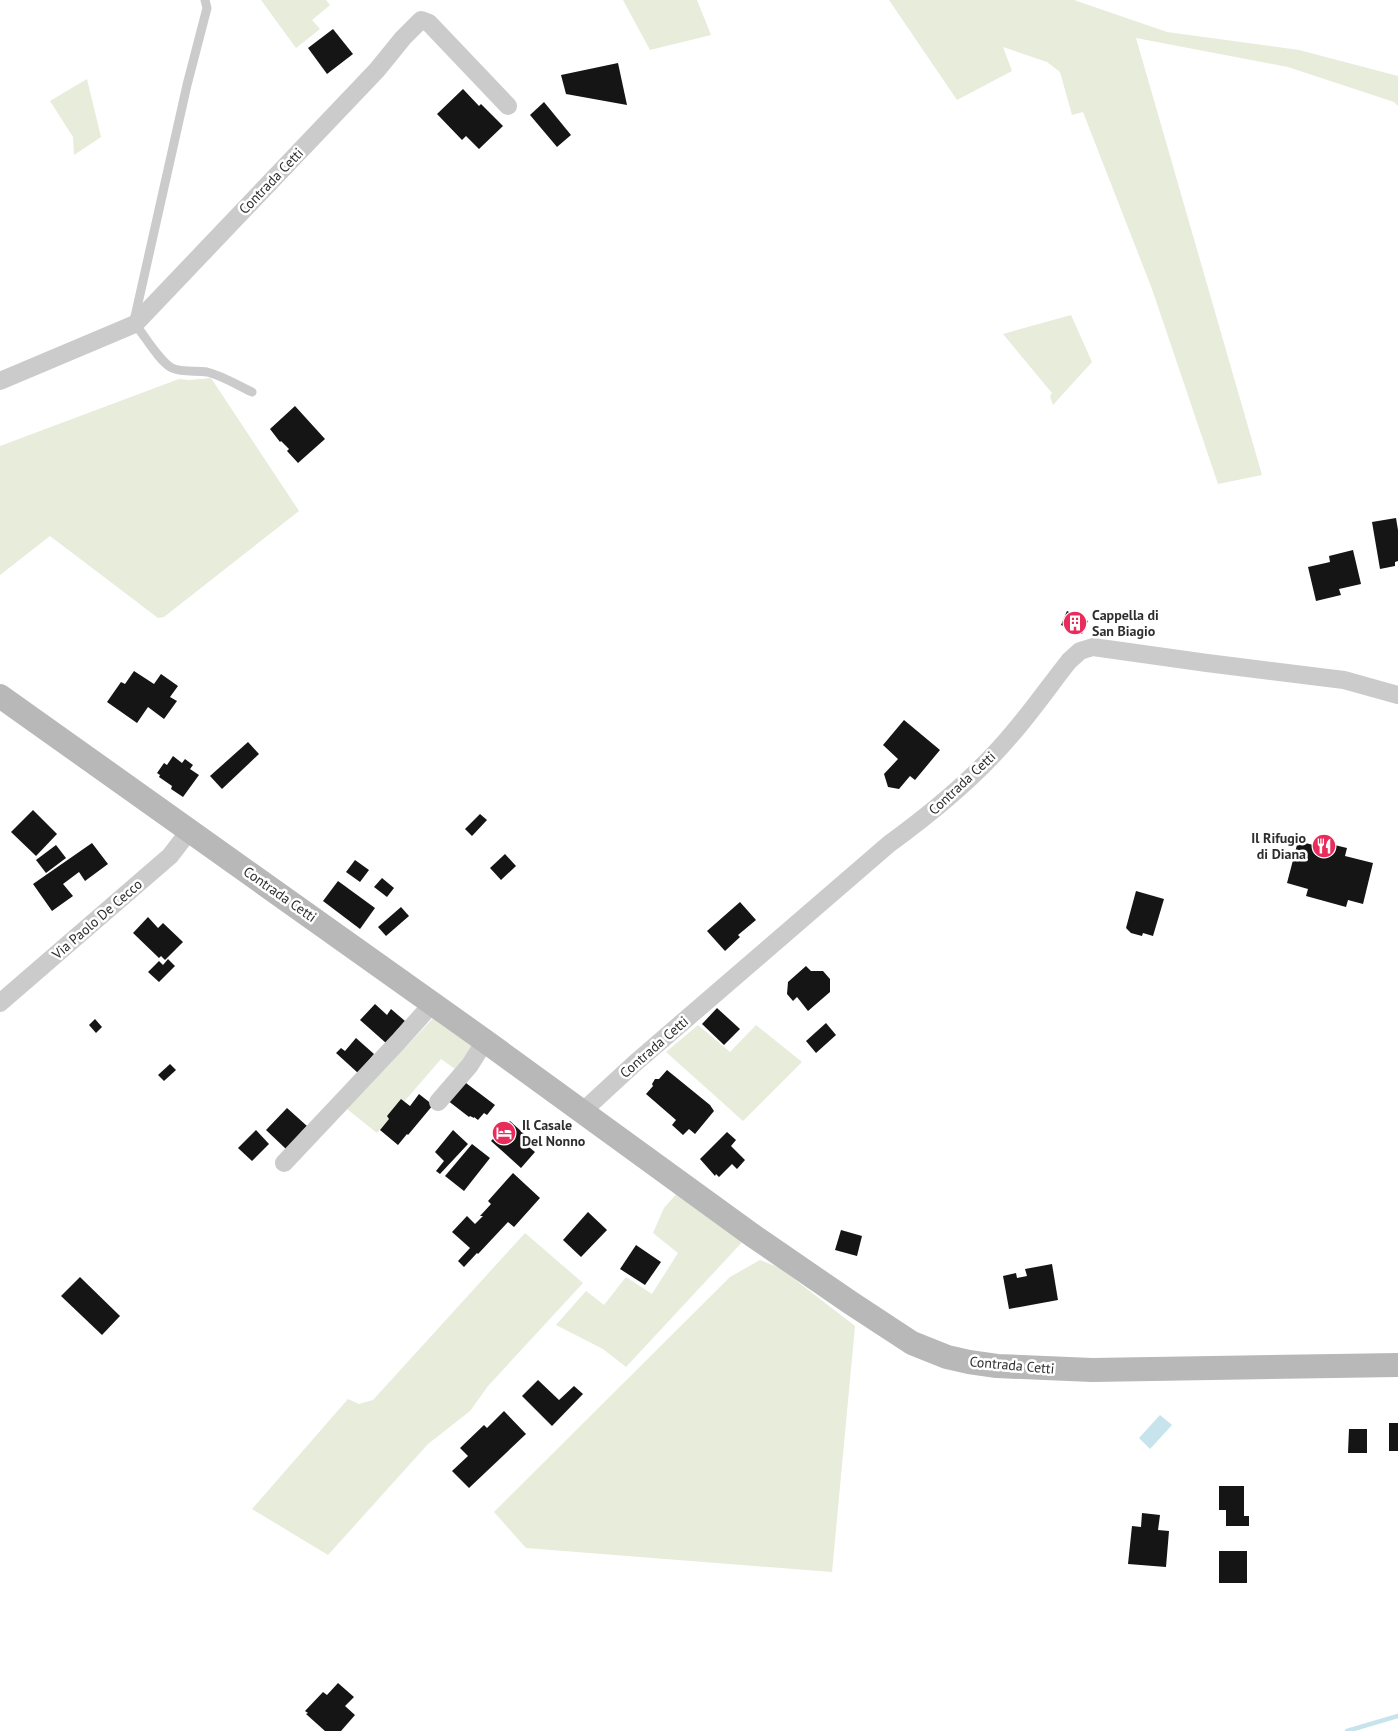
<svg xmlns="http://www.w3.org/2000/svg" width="1398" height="1731" viewBox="0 0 1398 1731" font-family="'PT Sans',sans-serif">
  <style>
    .green { fill: #e7ecdb }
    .water { fill: #c7e4ec }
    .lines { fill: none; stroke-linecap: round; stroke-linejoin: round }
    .stream { stroke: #c7e4ec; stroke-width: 4.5 }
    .building { fill: #151515 }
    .service { stroke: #cbcbcb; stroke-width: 9 }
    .minor { stroke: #cbcbcb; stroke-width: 18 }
    .secondary { stroke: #b8b8b8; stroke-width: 24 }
    .labels { text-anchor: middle; stroke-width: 5; stroke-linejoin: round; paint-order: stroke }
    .street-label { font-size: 14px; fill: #2e2e2e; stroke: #fff }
    .poi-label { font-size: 14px; font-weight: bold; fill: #2e2e2e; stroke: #fff; text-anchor: start }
  </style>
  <rect width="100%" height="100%" fill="#fff"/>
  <!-- green -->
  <g class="green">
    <path d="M 261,0 L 326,0 L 330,5 L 312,20 L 320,29 L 296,48 Z"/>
    <path d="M 623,0 L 697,0 L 711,35 L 650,50 Z"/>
    <path d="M 889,0 L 1074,0 L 1167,32 L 1299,50 L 1398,76 L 1398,106 L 1394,102 L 1288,67 L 1136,38 L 1262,475 L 1218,484 L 1152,289 L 1083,112 L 1072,115 L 1060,72 L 1047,62 L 1003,47 L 1012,71 L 957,100 Z"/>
    <path d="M 87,79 L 101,137 L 74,155 L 73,137 L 50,101 Z"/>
    <path d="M 1071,315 L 1092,362 L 1053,405 L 1050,396 L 1052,393 L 1003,334 Z"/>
    <path d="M 211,378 L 299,511 L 164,617 L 158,618 L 50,536 L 0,575 L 0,446 L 179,379 L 189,380 Z"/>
    <path d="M 437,1014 L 478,1043 L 455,1069 L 441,1059 L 377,1133 L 347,1109 Z"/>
    <path d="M 698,1025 L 730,1052 L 756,1025 L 802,1062 L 743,1121 L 666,1052 Z"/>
    <path d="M 680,1190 L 745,1239 L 626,1367 L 603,1349 L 556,1325 L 586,1291 L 604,1305 L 626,1277 L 652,1294 L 678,1253 L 653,1233 L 664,1208 Z"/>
    <path d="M 525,1233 L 583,1283 L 488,1386 L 470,1411 L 428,1444 L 328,1555 L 252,1509 L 348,1399 L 359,1404 L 373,1400 Z"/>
    <path d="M 760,1260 L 780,1268 L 855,1326 L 832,1572 L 526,1548 L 494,1512 L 730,1277 Z"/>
  </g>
  <!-- water -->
  <path class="water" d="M 1160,1415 L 1172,1425 L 1150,1449 L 1139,1438 Z"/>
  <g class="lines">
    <!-- stream -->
    <path class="stream" d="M 1347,1731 L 1398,1716"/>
  </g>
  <!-- building -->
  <g class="building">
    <path d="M 333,29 L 353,54 L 327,74 L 308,48 Z"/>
    <path d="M 618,63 L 627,105 L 566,94 L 561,75 Z"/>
    <path d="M 463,89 L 479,106 L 481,104 L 503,126 L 479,149 L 466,136 L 462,140 L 437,114 Z"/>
    <path d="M 544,102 L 571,135 L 557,147 L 530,115 Z"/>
    <path d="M 295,406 L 325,439 L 298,463 L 287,451 L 289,449 L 281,441 L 280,442 L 270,429 Z"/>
    <path d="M 1396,518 L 1398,530 L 1398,561 L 1395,562 L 1395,566 L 1380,569 L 1372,522 Z"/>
    <path d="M 1353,550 L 1361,584 L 1339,589 L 1341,595 L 1316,601 L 1308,567 L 1330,562 L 1329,556 Z"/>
    <path d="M 1067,611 L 1088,621 L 1082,634 L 1061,625 Z"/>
    <path d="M 134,671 L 154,684 L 161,674 L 178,686 L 170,697 L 177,701 L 164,719 L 148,707 L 137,723 L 107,702 L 121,682 L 125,684 Z"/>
    <path d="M 904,720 L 940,750 L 915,780 L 910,776 L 899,789 L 888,787 L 884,774 L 898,759 L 883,745 Z"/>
    <path d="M 248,742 L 259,754 L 222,789 L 210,776 Z"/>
    <path d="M 173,756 L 182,763 L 185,759 L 193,765 L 190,769 L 199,775 L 183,797 L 171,789 L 172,786 L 159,777 L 160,775 L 157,773 L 164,763 L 167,765 Z"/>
    <path d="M 33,810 L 57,834 L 36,856 L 11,832 Z"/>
    <path d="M 480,814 L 487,820 L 472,836 L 465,829 Z"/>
    <path d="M 1298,841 L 1317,846 L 1318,841 L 1347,848 L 1345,856 L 1373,863 L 1363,904 L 1348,900 L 1346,907 L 1306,896 L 1308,889 L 1287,883 Z"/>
    <path d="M 92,843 L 108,864 L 85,881 L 79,872 L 63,884 L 73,896 L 52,911 L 33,884 Z"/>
    <path d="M 56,845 L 66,858 L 46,873 L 36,860 Z"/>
    <path d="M 505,854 L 516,866 L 501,880 L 490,868 Z"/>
    <path d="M 355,860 L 369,870 L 360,882 L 346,872 Z"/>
    <path d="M 382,878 L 394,888 L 387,897 L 374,887 Z"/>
    <path d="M 338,881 L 375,908 L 360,929 L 323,901 Z"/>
    <path d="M 1136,891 L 1164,899 L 1153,936 L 1143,933 L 1142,936 L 1131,933 L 1126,928 Z"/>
    <path d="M 740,902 L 756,920 L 738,935 L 740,937 L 725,951 L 707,931 Z"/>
    <path d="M 401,907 L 409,916 L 386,936 L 378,927 Z"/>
    <path d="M 148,917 L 158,928 L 163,923 L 183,942 L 165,960 L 161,956 L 159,958 L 133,933 Z"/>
    <path d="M 168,959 L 175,966 L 159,982 L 148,972 L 159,961 L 163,965 Z"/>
    <path d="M 806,966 L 811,971 L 823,971 L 830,979 L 830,992 L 808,1011 L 797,997 L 793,1001 L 787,994 L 788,982 Z"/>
    <path d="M 375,1004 L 387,1015 L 391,1009 L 405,1021 L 386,1043 L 360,1020 Z"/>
    <path d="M 717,1008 L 740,1029 L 724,1045 L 702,1024 Z"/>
    <path d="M 95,1019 L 102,1027 L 96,1033 L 89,1025 Z"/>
    <path d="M 826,1023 L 836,1035 L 816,1053 L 806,1041 Z"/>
    <path d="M 356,1038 L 374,1054 L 358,1073 L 336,1053 L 341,1048 L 345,1051 Z"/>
    <path d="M 170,1064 L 176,1070 L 164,1081 L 158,1075 Z"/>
    <path d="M 667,1070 L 710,1105 L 714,1111 L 695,1134 L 689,1129 L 683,1135 L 672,1125 L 676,1120 L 646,1094 L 653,1086 L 652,1084 L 655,1079 L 659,1079 Z"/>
    <path d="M 462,1080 L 495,1105 L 487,1115 L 484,1113 L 478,1120 L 474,1117 L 474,1118 L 470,1116 L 469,1117 L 447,1100 Z"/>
    <path d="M 419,1094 L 433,1105 L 408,1135 L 407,1134 L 398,1145 L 380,1130 L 389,1119 L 387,1116 L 401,1099 L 410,1106 Z"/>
    <path d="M 287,1108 L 307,1126 L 286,1149 L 266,1130 Z"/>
    <path d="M 510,1121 L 534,1143 L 529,1147 L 535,1152 L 521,1168 L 491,1141 Z"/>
    <path d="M 256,1130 L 269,1144 L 252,1161 L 238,1148 Z"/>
    <path d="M 453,1130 L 468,1144 L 440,1174 L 436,1171 L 444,1161 L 435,1152 Z"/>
    <path d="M 727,1132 L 736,1140 L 731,1146 L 745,1160 L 737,1169 L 732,1164 L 719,1177 L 716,1174 L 715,1176 L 700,1159 Z"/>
    <path d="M 472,1144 L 490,1158 L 464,1191 L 445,1176 Z"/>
    <path d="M 513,1173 L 540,1198 L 514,1227 L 508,1222 L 478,1254 L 477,1253 L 464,1267 L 458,1261 L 470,1248 L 452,1232 L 467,1216 L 475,1224 L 483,1216 L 480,1216 L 491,1204 L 488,1201 Z"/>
    <path d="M 588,1212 L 607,1230 L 581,1257 L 563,1240 Z"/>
    <path d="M 841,1230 L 862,1236 L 857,1256 L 835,1250 Z"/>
    <path d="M 636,1245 L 661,1262 L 645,1285 L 620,1269 Z"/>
    <path d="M 1052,1264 L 1058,1300 L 1009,1309 L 1003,1276 L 1016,1273 L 1017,1278 L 1027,1276 L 1025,1269 Z"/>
    <path d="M 80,1277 L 120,1316 L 102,1335 L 61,1296 Z"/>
    <path d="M 538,1380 L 559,1400 L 574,1386 L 583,1394 L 552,1426 L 522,1396 Z"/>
    <path d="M 504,1411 L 526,1434 L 469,1488 L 452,1471 L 468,1456 L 460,1448 L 484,1425 L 487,1428 Z"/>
    <rect x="1389" y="1423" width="9" height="28"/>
    <path d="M 1349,1429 L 1367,1429 L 1367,1453 L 1348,1453 Z"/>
    <path d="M 1219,1486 L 1244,1486 L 1244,1516 L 1249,1516 L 1249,1526 L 1226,1526 L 1226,1510 L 1219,1510 Z"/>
    <path d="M 1142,1513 L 1160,1515 L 1158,1530 L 1169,1531 L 1166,1567 L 1128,1564 L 1132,1526 L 1141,1527 Z"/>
    <rect x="1219" y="1551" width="28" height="32"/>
    <path d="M 338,1683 L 354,1697 L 345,1706 L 355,1715 L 341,1731 L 325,1731 L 306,1714 L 308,1713 L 305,1711 L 323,1692 L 327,1695 Z"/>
  </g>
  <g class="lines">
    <!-- service -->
    <g class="service">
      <path d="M 134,321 L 187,85 L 207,8 L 205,0"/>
      <path d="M 135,324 C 145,336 159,361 172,368 C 183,373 196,370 207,372 C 223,376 237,385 252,392"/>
    </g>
    <!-- minor -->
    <g class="minor">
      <path d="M 0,381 L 135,324 L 377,70 L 403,38 L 421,20 L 429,23 L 508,106"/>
      <path d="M 0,1003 L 170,856 L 190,830"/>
      <path d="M 438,1102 L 470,1065 L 485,1041"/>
      <path d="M 583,1111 L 634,1064 L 889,844 C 933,812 977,776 1012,734 C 1032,711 1050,685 1069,661 L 1080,651 L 1093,647 L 1207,663 L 1344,680 L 1398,695"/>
      <path d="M 284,1163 L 398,1042 L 433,1003"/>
    </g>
    <!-- secondary -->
    <path class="secondary" d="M 0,696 L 485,1041 L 752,1235 L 851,1303 L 912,1343 L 947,1357 L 969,1362 L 997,1366 L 1092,1370 L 1398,1365"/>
  </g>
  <!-- icons -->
  <defs>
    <g id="building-disc" transform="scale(1.25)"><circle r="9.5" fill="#e82d5d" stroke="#fff"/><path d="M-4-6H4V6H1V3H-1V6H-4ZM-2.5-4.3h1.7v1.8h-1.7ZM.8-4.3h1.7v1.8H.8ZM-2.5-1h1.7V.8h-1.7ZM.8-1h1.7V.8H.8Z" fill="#fff"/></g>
    <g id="restaurant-disc" transform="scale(1.25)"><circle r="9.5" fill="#e82d5d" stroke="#fff"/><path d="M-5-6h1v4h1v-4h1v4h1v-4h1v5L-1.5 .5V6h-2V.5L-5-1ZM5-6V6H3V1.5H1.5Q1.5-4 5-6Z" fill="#fff"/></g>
    <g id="hotel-disc" transform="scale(1.25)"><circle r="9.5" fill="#e82d5d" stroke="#fff"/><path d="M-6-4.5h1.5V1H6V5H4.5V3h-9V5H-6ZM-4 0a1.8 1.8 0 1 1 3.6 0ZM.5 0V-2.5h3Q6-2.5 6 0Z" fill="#fff"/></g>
  </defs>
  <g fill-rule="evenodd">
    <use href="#building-disc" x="1075" y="623"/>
    <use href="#restaurant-disc" x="1324" y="846"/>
    <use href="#hotel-disc" x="504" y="1133"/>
  </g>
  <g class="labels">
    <!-- street labels -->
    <g class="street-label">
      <text transform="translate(271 181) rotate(-46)" y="5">Contrada Cetti</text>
      <text transform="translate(962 783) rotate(-43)" y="5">Contrada Cetti</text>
      <text transform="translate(280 894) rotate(35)" y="5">Contrada Cetti</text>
      <text transform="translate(97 919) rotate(-41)" y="5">Via Paolo De Cecco</text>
      <text transform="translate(654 1047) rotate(-41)" y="5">Contrada Cetti</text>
      <text transform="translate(1012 1365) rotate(5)" y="5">Contrada Cetti</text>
    </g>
    <!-- poi labels -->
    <g class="poi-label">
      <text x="1092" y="620">Cappella di<tspan x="1092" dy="16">San Biagio</tspan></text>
      <text x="1306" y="843" text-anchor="end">Il Rifugio<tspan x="1306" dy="16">di Diana</tspan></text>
      <text x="522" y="1130">Il Casale<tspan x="522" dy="16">Del Nonno</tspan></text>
    </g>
  </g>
</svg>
